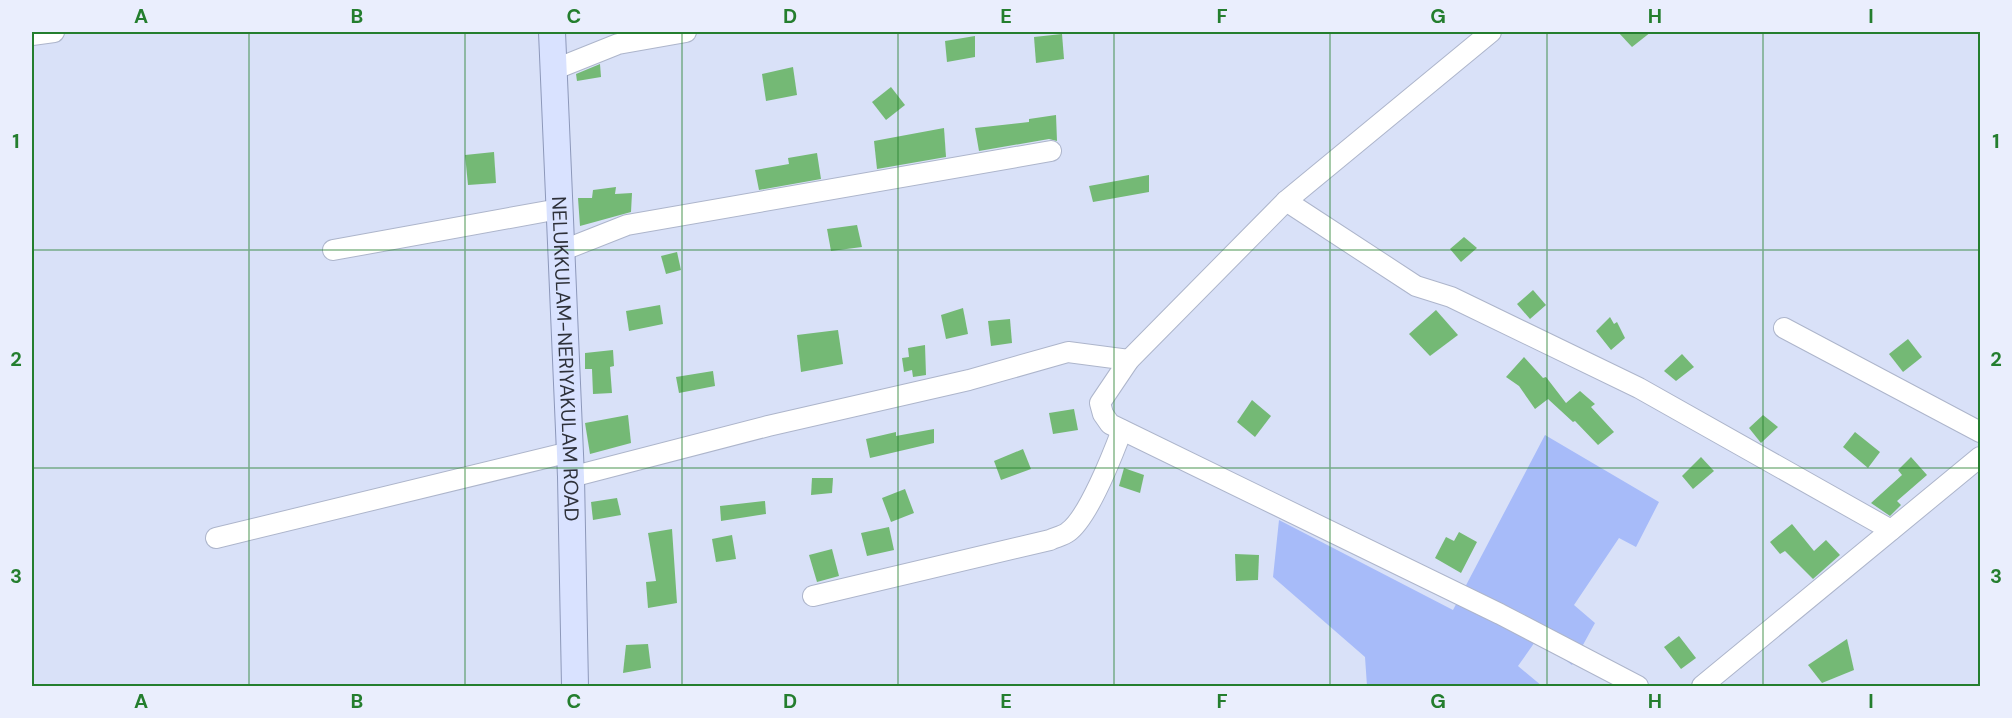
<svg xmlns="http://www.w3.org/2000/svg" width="2012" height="718" viewBox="0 0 2012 718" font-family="'DM Sans',sans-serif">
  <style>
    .green { fill: #a7bbf9 }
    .building { fill: #74b975 }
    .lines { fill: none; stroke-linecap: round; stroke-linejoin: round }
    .minor-casing { stroke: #adb5cb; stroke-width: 22 }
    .major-casing { stroke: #8d98ba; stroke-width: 28 }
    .minor { stroke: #fff; stroke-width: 20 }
    .major { stroke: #d9e2ff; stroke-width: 26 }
    .grid { fill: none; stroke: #247e2e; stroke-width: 1.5; stroke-opacity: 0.55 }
    .labels { text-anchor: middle; stroke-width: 4.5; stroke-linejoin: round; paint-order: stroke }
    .street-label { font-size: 20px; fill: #2e313a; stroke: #eaeefd }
    .neatline { fill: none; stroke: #247e2e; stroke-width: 2 }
    .grid-label { font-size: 20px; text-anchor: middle; font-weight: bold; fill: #247e2e }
  </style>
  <rect width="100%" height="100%" fill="#d9e1f8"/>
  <!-- green -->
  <path class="green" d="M 1545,435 L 1659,502 L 1636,547 L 1619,538 L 1574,605 L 1595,623 L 1572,665 L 1537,639 L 1518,666 L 1542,686 L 1367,686 L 1365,657 L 1273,577 L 1279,520 L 1453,610 Z"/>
  <!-- building -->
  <g class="building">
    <path d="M 1618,32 L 1651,32 L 1632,47 Z"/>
    <path d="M 1062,34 L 1064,59 L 1036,63 L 1034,37 Z"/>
    <path d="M 975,36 L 975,57 L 947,62 L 945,41 Z"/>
    <path d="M 600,64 L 601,77 L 577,81 L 576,74 Z"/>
    <path d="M 793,67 L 797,95 L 766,101 L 762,74 Z"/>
    <path d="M 891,87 L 905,105 L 886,120 L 872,102 Z"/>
    <path d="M 1056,115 L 1057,141 L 1049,139 L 979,151 L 975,128 L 1029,122 L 1029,119 Z"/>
    <path d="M 944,128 L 946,157 L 877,169 L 874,141 Z"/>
    <path d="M 494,152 L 496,183 L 468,185 L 465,155 Z"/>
    <path d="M 817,153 L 821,179 L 759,190 L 755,170 L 789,164 L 788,158 Z"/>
    <path d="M 1149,175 L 1149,192 L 1093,202 L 1089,186 Z"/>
    <path d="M 616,187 L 615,194 L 632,193 L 631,212 L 580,226 L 578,198 L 592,198 L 593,190 Z"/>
    <path d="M 857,225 L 862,247 L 831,251 L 827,229 Z"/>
    <path d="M 1464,237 L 1477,248 L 1461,262 L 1450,249 Z"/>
    <path d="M 677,252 L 681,270 L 666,274 L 661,256 Z"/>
    <path d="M 1533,290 L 1546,305 L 1530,319 L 1517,304 Z"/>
    <path d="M 660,305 L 663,324 L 629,331 L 626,311 Z"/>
    <path d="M 963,308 L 968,334 L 946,339 L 941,315 Z"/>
    <path d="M 1436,310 L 1458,335 L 1430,356 L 1409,334 Z"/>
    <path d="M 1610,317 L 1614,324 L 1617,322 L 1625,338 L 1611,350 L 1596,331 Z"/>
    <path d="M 1010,319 L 1012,343 L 991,346 L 988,321 Z"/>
    <path d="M 838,330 L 843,364 L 801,372 L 797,335 Z"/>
    <path d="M 1908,339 L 1922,357 L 1903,372 L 1889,354 Z"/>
    <path d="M 925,345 L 926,375 L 913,377 L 912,370 L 904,372 L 902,358 L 909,357 L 908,348 Z"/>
    <path d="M 613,350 L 614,366 L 610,367 L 612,393 L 593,394 L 592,369 L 585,369 L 585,353 Z"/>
    <path d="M 1682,354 L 1694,367 L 1676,381 L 1664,371 Z"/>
    <path d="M 1524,357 L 1543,378 L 1546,377 L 1566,403 L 1580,391 L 1595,404 L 1591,407 L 1614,432 L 1598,445 L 1575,421 L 1573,422 L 1548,399 L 1535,409 L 1519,386 L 1506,377 Z"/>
    <path d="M 713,371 L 715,386 L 679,393 L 676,377 Z"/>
    <path d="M 1252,400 L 1271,416 L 1255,437 L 1237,422 Z"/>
    <path d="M 1074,409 L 1078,430 L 1053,434 L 1049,413 Z"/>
    <path d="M 628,415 L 631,443 L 590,454 L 585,423 Z"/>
    <path d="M 1763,415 L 1778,427 L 1761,443 L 1749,428 Z"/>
    <path d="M 934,429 L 934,443 L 870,458 L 866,439 L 896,432 L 896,436 Z"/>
    <path d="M 1855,432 L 1880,452 L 1868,468 L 1843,447 Z"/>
    <path d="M 1023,449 L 1031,469 L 1001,480 L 994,461 Z"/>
    <path d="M 1701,457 L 1714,471 L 1693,489 L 1682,476 Z"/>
    <path d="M 1911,457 L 1927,475 L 1897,501 L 1901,505 L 1890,516 L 1871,503 L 1902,475 L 1898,470 Z"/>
    <path d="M 1124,468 L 1144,475 L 1140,493 L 1119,486 Z"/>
    <path d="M 812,478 L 833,478 L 832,493 L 811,495 Z"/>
    <path d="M 905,489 L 914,513 L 891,522 L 882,498 Z"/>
    <path d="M 617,498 L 621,515 L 593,520 L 591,502 Z"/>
    <path d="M 765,501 L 766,514 L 721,521 L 720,506 Z"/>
    <path d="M 1792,524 L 1814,551 L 1826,540 L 1840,555 L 1813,579 L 1785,551 L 1780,554 L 1770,542 Z"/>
    <path d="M 889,527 L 894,550 L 867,556 L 861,533 Z"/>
    <path d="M 672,529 L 677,603 L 648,608 L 646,582 L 656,581 L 648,533 Z"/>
    <path d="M 1459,532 L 1477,542 L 1461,573 L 1435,558 L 1446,537 L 1454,541 Z"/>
    <path d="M 732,535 L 736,559 L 716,562 L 712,539 Z"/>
    <path d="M 832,549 L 839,576 L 817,582 L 809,555 Z"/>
    <path d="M 1235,554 L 1259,555 L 1258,580 L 1236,581 Z"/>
    <path d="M 1679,636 L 1696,658 L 1681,669 L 1664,647 Z"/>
    <path d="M 1847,639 L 1854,670 L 1822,683 L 1808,665 Z"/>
    <path d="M 648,644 L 651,668 L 623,673 L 626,645 Z"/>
  </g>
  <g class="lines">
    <!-- minor casing -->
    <g class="minor-casing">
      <g id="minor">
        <path d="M 1491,32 L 1286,201 L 1129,360 L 1100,403 L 1103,414 L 1110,424 L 1500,614 L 1638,686"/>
        <path d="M 32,35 L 54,32"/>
        <path d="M 553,70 L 618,44 L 686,32"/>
        <path d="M 1286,201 L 1416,286 L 1451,297 L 1639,388 L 1891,530"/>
        <path d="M 333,250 L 559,209"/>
        <path d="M 561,251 L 627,225 L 1051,151"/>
        <path d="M 1784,328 L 1980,432"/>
        <path d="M 571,477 L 768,426 L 969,380 L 1068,352 L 1129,360"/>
        <path d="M 216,538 L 570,452"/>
        <path d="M 813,596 L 1050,540 C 1056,537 1063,536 1068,532 C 1088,518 1113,454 1122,430"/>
        <path d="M 1702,686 L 1980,457"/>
      </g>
    </g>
    <!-- major casing -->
    <g class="major-casing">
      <g id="major">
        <path id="s1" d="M 552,32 L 571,477 L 575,686"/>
      </g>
    </g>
    <!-- minor -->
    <use href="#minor" class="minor"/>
    <!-- major -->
    <use href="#major" class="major"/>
  </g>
  <!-- grid -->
  <path class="grid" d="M 249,32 L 249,686M 465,32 L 465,686M 682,32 L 682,686M 898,32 L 898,686M 1114,32 L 1114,686M 1330,32 L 1330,686M 1547,32 L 1547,686M 1763,32 L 1763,686M 32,250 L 1980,250M 32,468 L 1980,468"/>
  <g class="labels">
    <!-- street labels -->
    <g class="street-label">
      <text dy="7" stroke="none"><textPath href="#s1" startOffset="327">NELUKKULAM-NERIYAKULAM ROAD</textPath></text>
    </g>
  </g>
  <!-- border -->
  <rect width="2012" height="718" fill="none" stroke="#eaeefd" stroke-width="66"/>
  <rect x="33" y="33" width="1946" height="652" class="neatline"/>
  <g class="grid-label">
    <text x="141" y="23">A</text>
    <text x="357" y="23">B</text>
    <text x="574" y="23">C</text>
    <text x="790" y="23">D</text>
    <text x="1006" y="23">E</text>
    <text x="1222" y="23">F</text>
    <text x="1438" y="23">G</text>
    <text x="1655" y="23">H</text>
    <text x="1871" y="23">I</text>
    <text x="16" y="148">1</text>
    <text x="1996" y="148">1</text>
    <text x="16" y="366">2</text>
    <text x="1996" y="366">2</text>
    <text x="16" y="583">3</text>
    <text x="1996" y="583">3</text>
    <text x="141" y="708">A</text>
    <text x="357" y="708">B</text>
    <text x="574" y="708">C</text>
    <text x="790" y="708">D</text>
    <text x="1006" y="708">E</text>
    <text x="1222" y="708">F</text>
    <text x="1438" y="708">G</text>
    <text x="1655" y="708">H</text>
    <text x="1871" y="708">I</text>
  </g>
</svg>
